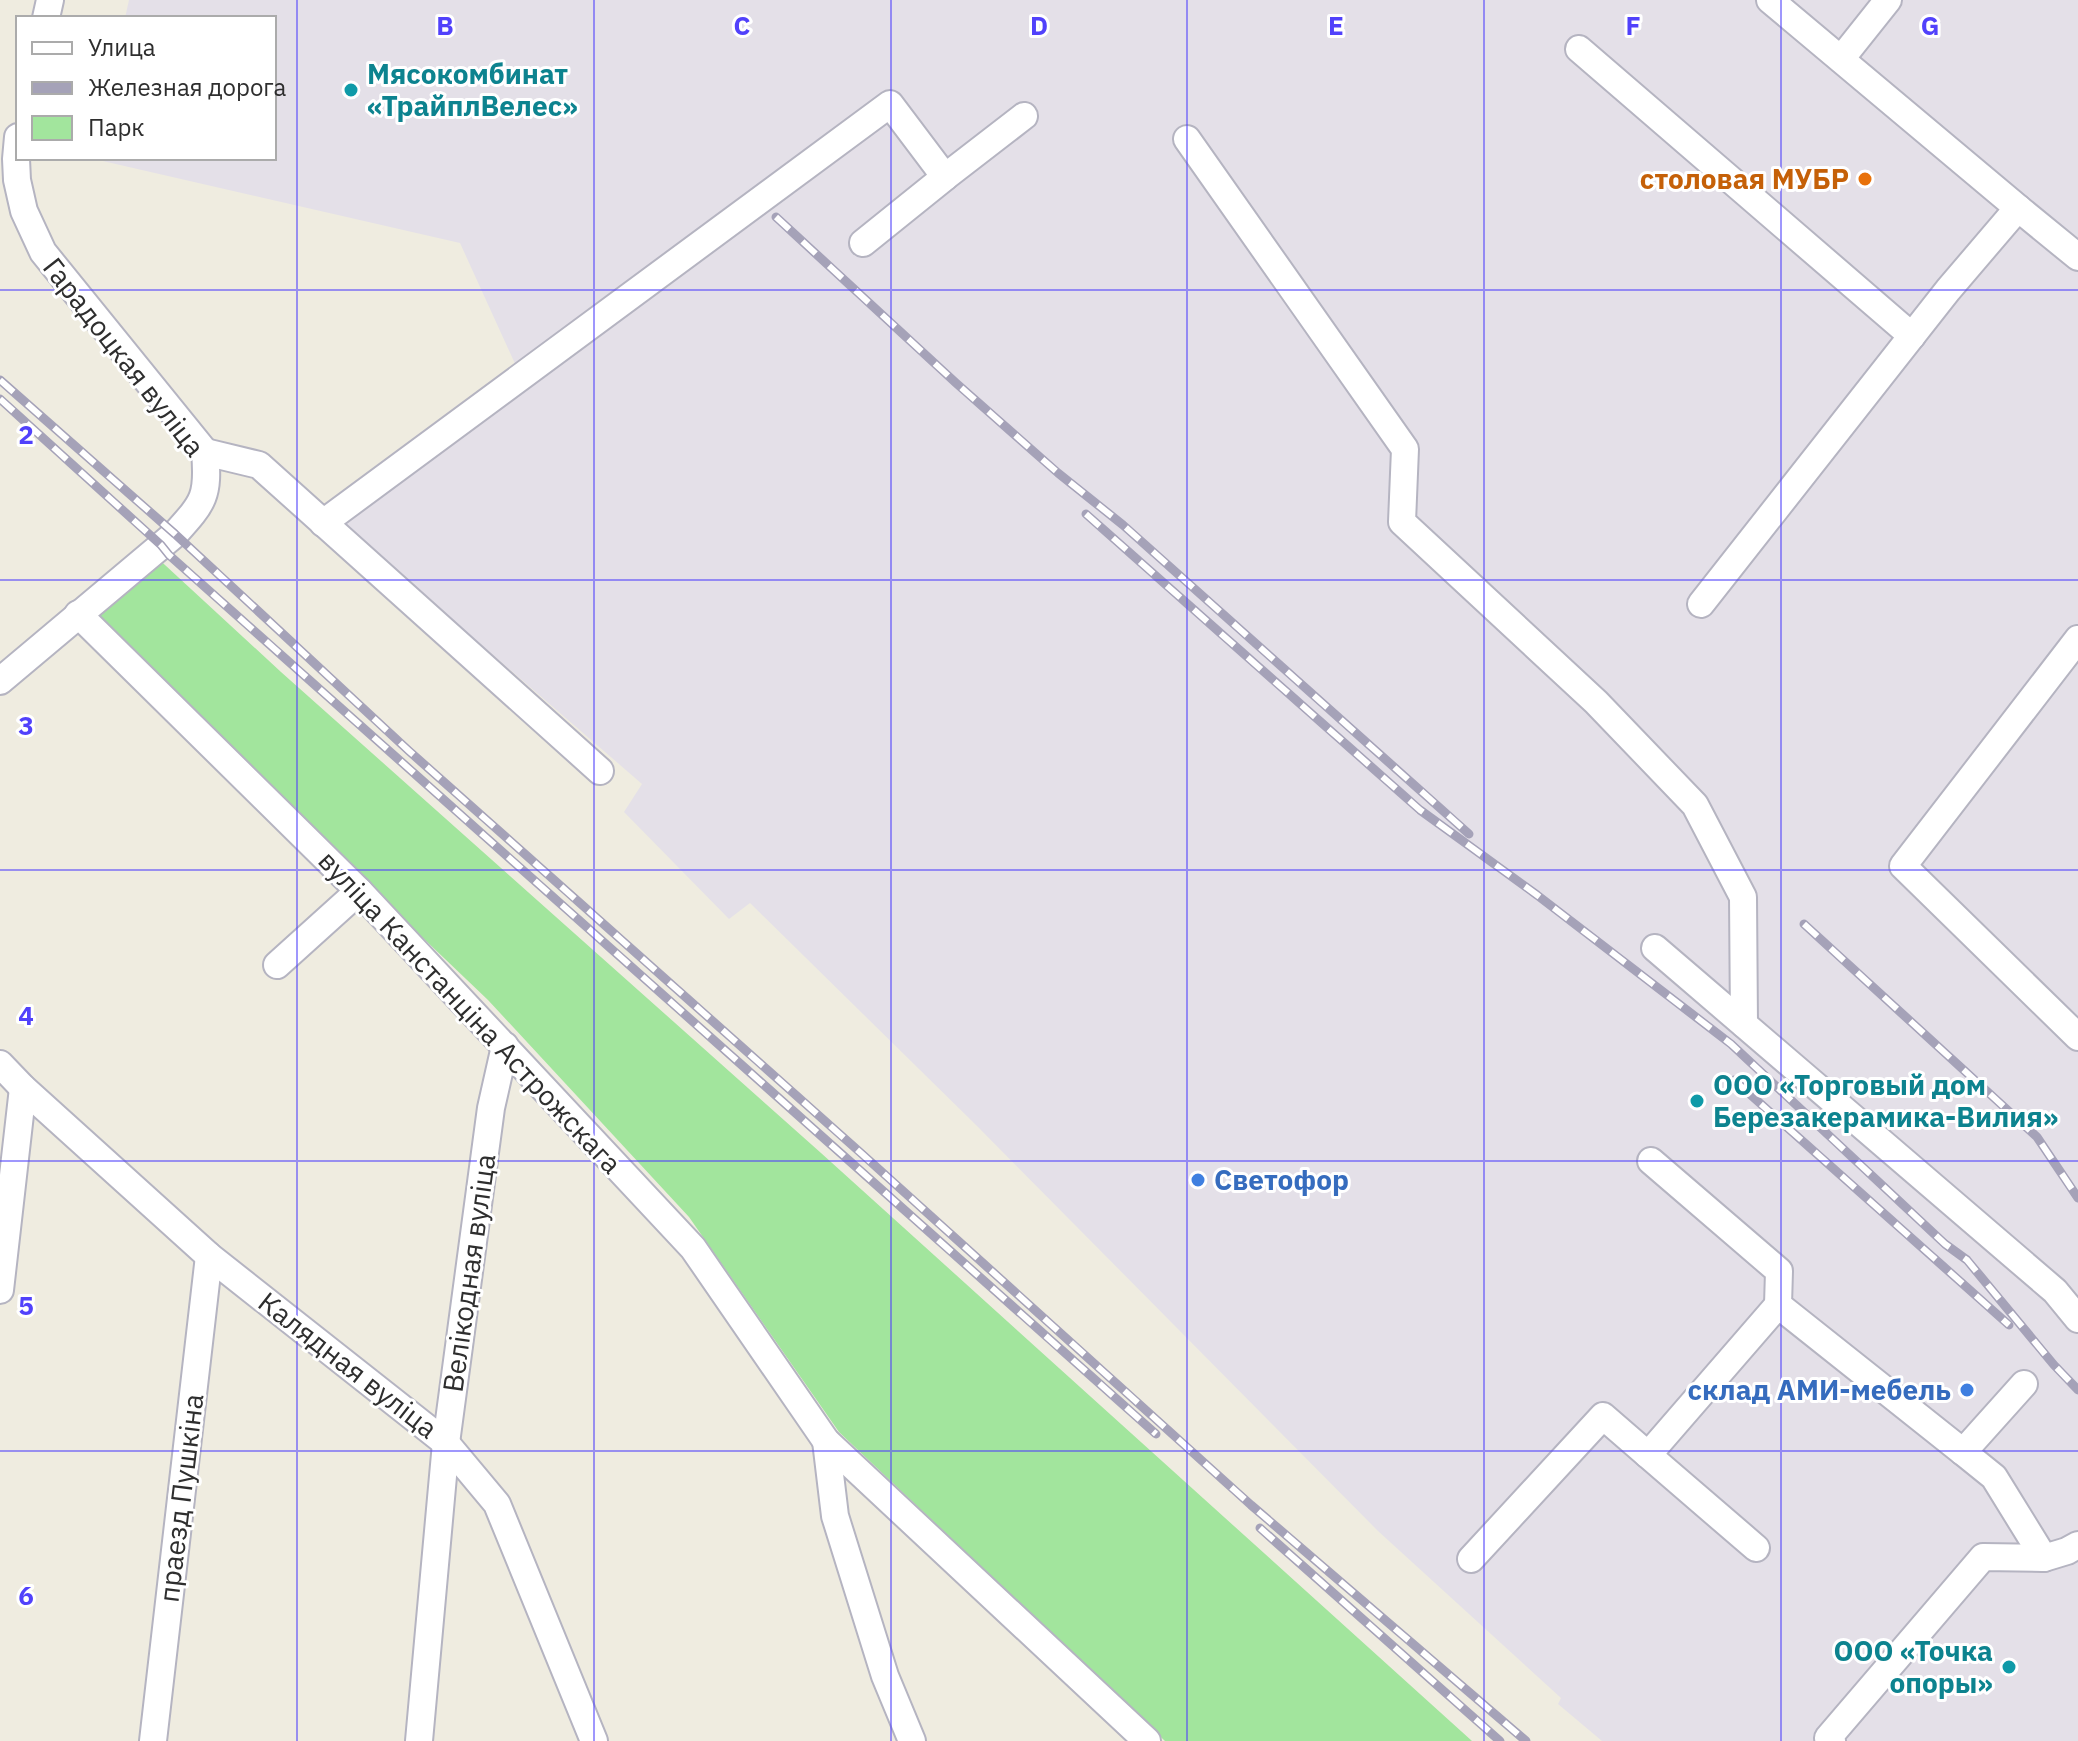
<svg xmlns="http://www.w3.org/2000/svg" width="2078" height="1741" viewBox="0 0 2078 1741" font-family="'IBM Plex Sans',sans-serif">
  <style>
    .industrial { fill: #e4e0e8 }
    .green { fill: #a2e59d }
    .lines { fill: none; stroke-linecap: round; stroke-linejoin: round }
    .minor-casing { stroke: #b5b4c1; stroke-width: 30 }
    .minor { stroke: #fff; stroke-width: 26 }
    .rail-casing { stroke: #a5a2b8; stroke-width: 9 }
    .rail { stroke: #fff; stroke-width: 6; stroke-dasharray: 18; stroke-linecap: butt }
    .grid { fill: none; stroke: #5141fb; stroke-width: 2; stroke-opacity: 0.55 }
    .culture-dot { fill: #0f9aa8; stroke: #fff; stroke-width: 3 }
    .food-dot { fill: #e8710a; stroke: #fff; stroke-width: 3 }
    .shop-dot { fill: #3f7fe0; stroke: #fff; stroke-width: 3 }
    .labels { text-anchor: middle; stroke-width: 6; stroke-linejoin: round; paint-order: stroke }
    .culture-label { font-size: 28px; font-weight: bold; fill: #0d838f; stroke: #fff; text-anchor: start }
    .food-label { font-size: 28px; font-weight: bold; fill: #c56008; stroke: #fff; text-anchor: end }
    .street-label { font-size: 28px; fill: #2e2e2e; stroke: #fff }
    .shop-label { font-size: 28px; font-weight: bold; fill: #366cbe; stroke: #fff; text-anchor: start }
    .grid-label { font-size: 26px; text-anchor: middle; font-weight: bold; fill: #5141fb; stroke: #fff; stroke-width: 6; stroke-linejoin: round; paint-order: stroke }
  </style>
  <rect width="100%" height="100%" fill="#efece0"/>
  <!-- industrial -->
  <path class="industrial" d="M 129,0 L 2078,0 L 2078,1741 L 1602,1741 L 1558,1704 L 1561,1698 L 1378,1531 L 976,1125 L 750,903 L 729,919 L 624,812 L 642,784 L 343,525 L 527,390 L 460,243 L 94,159 L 94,158 L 274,158 L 274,18 L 125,18 Z"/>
  <!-- green -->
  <path class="green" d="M 152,553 L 281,672 L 821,1153 L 1472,1741 L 1165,1741 L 839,1432 L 689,1217 L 488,1000 L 206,731 L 87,606 Z"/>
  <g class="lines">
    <!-- minor casing -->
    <g class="minor-casing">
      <g id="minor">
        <path d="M 1770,0 L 2018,208"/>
        <path d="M 46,18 L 50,0"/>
        <path d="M 1579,49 L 1912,336"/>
        <path d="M 1841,59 L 1888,0"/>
        <path d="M 1187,139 L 1405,449 L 1402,522 L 1596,702 L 1695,805 L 1743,897 L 1744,1024"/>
        <path d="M 945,177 L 1024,116"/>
        <path d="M 205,452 L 259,465 L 600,771"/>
        <path d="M 323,523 L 890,104 L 945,177 L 863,243"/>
        <path d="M 1701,604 L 1948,290 L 2018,208 L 2078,257"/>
        <path d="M 78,614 L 359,891 L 693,1248 L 826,1441 L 1147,1741"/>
        <path d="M 2078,639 L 1903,866 L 2078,1037"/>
        <path d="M 0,681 L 175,534 C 204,502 209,496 205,452 L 43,252 L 24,211 L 17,180 L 16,159 L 18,137"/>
        <path d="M 1655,948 L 2055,1291 L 2078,1319"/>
        <path d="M 277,965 L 359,891"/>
        <path d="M 0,1064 L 23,1088 L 209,1256 L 446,1443 L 497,1504 L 594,1741"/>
        <path d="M 1651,1161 L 1779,1271 L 1778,1305 L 1963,1452"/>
        <path d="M 0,1290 L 23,1088"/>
        <path d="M 2024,1384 L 1963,1452 L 1994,1477 L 2044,1558 L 2067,1551 L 2078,1545"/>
        <path d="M 826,1441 L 835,1516 L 885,1676 L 912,1741"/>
        <path d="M 1648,1455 L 1756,1548"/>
        <path d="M 1471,1559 L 1603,1416 L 1648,1455 L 1778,1305"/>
        <path d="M 153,1741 L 209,1256"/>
        <path d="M 419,1741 L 446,1443 L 491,1108 L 505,1046"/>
        <path d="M 1832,1741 L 1828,1738 L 1983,1557 L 2044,1558"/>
      </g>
    </g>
    <!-- minor -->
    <use href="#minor" class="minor"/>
    <!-- rail casing -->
    <g class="rail-casing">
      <g id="rail">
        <path d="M 776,217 L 956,383 L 1058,473 L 1123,525 L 1469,834"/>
        <path d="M 0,380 L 175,534 L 409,751 L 862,1154 L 1251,1505 L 1526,1741"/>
        <path d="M 0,399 L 161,545 L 169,555 L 1156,1434"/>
        <path d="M 1086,514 L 1420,810 L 1537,895 L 1731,1044 L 1945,1244 L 1967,1260 L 2054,1365 L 2078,1390"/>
        <path d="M 1804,924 L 2037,1137 L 2078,1198"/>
        <path d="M 1734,1080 L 2009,1325"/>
        <path d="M 1260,1528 L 1500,1741"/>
      </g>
    </g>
    <!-- rail -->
    <use href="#rail" class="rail"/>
  </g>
  <!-- grid -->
  <path class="grid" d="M 297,0 L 297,1741M 594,0 L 594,1741M 891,0 L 891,1741M 1187,0 L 1187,1741M 1484,0 L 1484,1741M 1781,0 L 1781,1741M 0,290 L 2078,290M 0,580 L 2078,580M 0,870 L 2078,870M 0,1161 L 2078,1161M 0,1451 L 2078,1451"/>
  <!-- markers -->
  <g class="culture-dot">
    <circle cx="351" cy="90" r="8"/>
    <circle cx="1697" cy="1101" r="8"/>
    <circle cx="2009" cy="1667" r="8"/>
  </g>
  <circle class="food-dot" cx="1865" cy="179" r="8"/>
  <g class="shop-dot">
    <circle cx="1198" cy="1180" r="8"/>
    <circle cx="1967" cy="1390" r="8"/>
  </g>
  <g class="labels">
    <!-- culture labels -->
    <g class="culture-label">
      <text x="367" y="84">Мясокомбинат<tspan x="367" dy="32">«ТрайплВелес»</tspan></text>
      <text x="1713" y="1095">ООО «Торговый дом<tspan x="1713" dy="32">Березакерамика-Вилия»</tspan></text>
      <text x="1993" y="1661" text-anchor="end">ООО «Точка<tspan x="1993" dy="32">опоры»</tspan></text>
    </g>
    <!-- food labels -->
    <g class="food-label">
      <text x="1849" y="189">столовая МУБР</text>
    </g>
    <!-- street labels -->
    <g class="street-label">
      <text transform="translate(124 357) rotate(52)" y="10">Гарадоцкая вуліца</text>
      <text transform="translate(470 1012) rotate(47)" y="10">вуліца Канстанціна Астрожскага</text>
      <text transform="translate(469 1273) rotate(-82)" y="10">Велікодная вуліца</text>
      <text transform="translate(348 1365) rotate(38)" y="10">Калядная вуліца</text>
      <text transform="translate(181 1498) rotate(-83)" y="10">праезд Пушкіна</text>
    </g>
    <!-- shop labels -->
    <g class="shop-label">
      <text x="1214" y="1190">Светофор</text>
      <text x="1951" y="1400" text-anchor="end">склад АМИ-мебель</text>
    </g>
  </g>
  <g class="grid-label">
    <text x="445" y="35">B</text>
    <text x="742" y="35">C</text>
    <text x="1039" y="35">D</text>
    <text x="1336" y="35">E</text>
    <text x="1633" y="35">F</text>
    <text x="1930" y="35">G</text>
    <text x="26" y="444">2</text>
    <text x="26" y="735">3</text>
    <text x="26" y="1025">4</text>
    <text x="26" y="1315">5</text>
    <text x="26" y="1605">6</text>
  </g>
  <!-- legend -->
  <rect x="16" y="16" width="260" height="144" fill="#ffffff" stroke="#ababab" stroke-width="2"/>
  <rect x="32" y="42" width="40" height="12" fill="#ffffff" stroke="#ababab" stroke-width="2"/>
  <text x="88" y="56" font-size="24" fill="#2e2e2e">Улица</text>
  <rect x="32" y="82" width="40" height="12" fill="#a5a2b8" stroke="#ababab" stroke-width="2"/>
  <text x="88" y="96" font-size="24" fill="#2e2e2e">Железная дорога</text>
  <rect x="32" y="116" width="40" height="24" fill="#a2e59d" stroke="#ababab" stroke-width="2"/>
  <text x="88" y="136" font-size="24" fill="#2e2e2e">Парк</text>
</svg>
